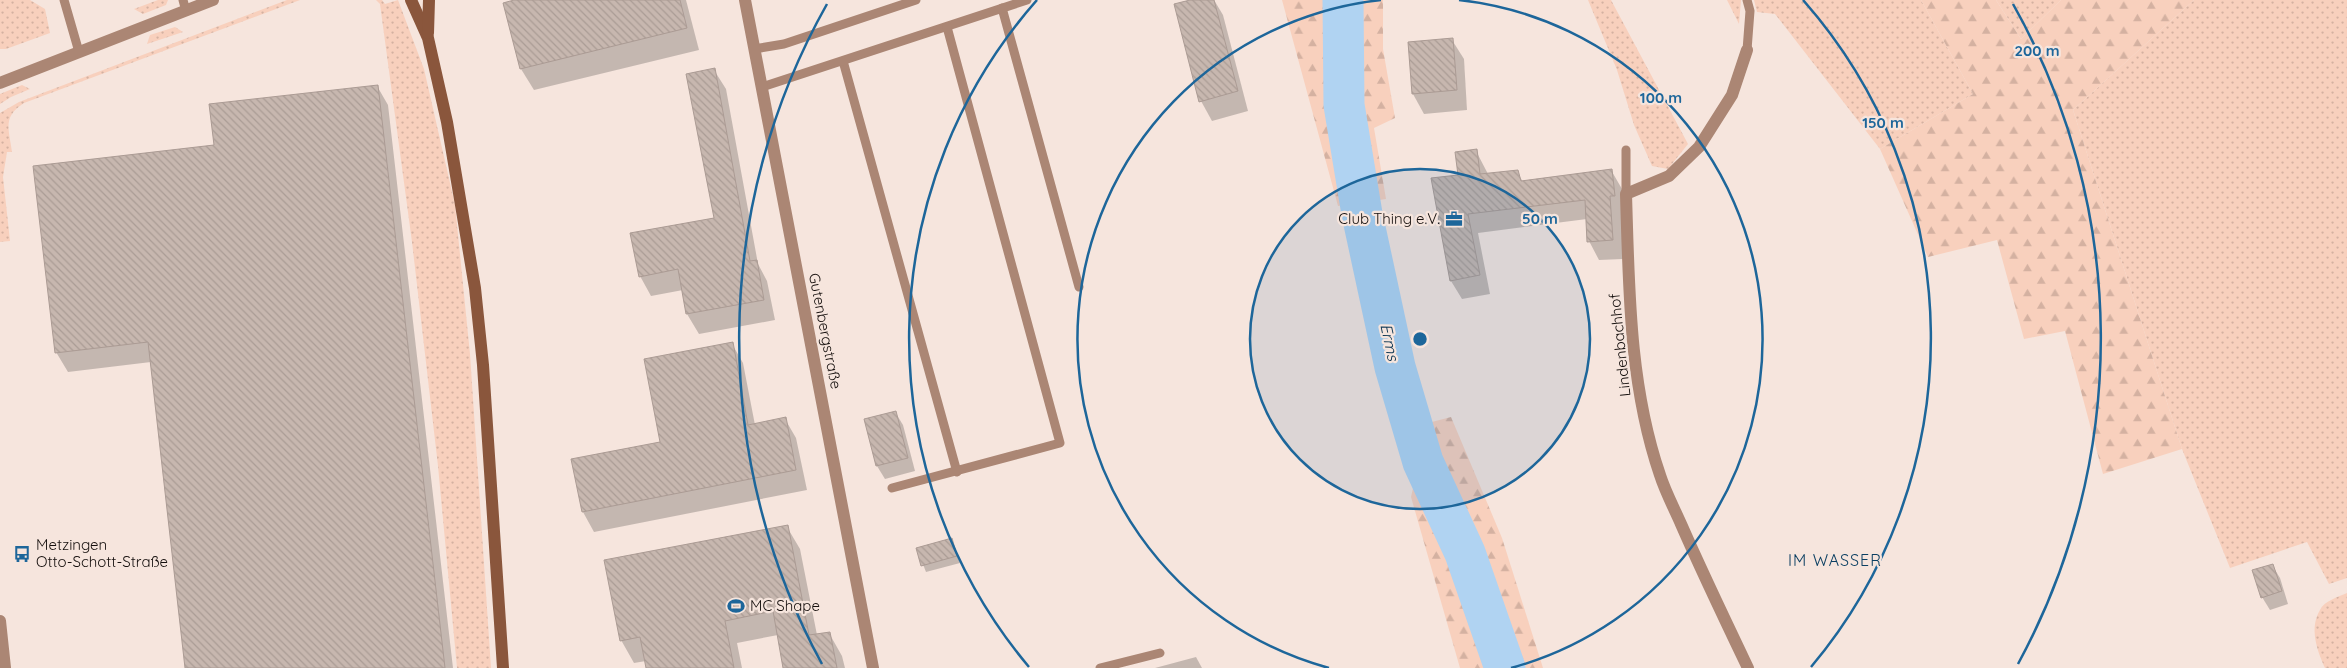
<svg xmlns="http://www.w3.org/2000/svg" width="2347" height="668" viewBox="0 0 2347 668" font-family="Quicksand,sans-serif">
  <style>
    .grass { fill: url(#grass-dots) }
    .forest { fill: url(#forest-firs) }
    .shadow { fill: #0003 }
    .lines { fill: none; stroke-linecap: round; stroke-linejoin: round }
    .river { stroke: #b0d3f2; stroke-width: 41 }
    .building { fill: url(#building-back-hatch); stroke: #ab9b94 }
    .lane { stroke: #ab8674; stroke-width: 9 }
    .street { stroke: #ab8674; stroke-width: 12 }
    .secondary { stroke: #8a563c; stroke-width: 12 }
    .ring { fill: none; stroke: #1d669a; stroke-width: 2.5 }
    .labels { text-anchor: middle; stroke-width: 4.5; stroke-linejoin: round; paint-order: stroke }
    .poi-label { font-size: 15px; fill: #150f0d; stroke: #f6e5dd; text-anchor: start }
    .street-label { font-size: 15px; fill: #150f0d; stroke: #f6e5dd }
    .water-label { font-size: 16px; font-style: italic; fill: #0a3452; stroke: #f6e5dd }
    .neighbourhood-label { font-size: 16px; letter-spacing: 1px; fill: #0b3f62; stroke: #f6e5dd }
    .centre { fill: #1d669a; stroke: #f6e5dd; stroke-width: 2.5 }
    .ring-label { font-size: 15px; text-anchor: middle; font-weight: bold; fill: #1d669a; stroke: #f6e5dd; stroke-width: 4.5; stroke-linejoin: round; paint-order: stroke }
  </style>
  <defs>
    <pattern id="grass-dots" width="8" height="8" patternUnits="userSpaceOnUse" patternTransform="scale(1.25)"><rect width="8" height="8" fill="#f8d0bd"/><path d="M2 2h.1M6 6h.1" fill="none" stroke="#d4b1a1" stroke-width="1.8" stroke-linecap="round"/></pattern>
    <pattern id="forest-firs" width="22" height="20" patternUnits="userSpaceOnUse" patternTransform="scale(1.25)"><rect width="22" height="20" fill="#f8d0bd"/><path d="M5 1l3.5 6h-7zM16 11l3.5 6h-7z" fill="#d4b1a1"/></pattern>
    <pattern id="building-back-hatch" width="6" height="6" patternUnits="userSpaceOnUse" patternTransform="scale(1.25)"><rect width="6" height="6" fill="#c7b7af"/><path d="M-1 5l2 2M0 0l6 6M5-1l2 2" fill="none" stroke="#aa9c95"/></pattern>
  </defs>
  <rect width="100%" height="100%" fill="#f6e5dd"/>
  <!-- grass -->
  <g class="grass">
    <path d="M 0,0 L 30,0 L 45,9 L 50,33 L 6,49 L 0,49 Z"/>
    <path d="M 158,0 L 168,0 L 166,5 L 143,14 L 134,9 Z"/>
    <path d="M 287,0 L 300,0 L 24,103 C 2,117 9,129 12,152 L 7,152 L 3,177 L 10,241 L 0,242 L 0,113 L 19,102 Z"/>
    <path d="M 376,0 L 382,0 L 385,4 L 398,0 L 424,69 L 455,205 L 470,354 L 491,668 L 457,668 L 438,466 L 412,242 L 380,4 Z"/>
    <path d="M 1588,0 L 1611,0 L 1688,144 L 1668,169 L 1652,166 L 1634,125 L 1617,70 Z"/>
    <path d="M 1727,0 L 1741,0 L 1739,24 Z"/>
    <path d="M 1754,0 L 1921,0 L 1973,94 L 1880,149 L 1775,14 L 1757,12 Z"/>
    <path d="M 1996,0 L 2061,0 L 2021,39 Z"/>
    <path d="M 2194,0 L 2347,0 L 2347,578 L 2329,584 L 2307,542 L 2230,568 L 2182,449 L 2073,110 Z"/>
    <path d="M 175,27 L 183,32 L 147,44 L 150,35 Z"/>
    <path d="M 22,85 L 30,89 L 11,97 L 0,104 L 0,94 Z"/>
    <path d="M 2347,593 L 2347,668 L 2325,668 C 2317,650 2309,628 2320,610 C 2324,601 2338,597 2347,593 Z"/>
  </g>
  <!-- forest -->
  <g class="forest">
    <path d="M 1282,0 L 1383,0 L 1383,49 L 1395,118 L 1374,128 L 1386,199 L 1338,206 Z"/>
    <path d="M 1921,0 L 1996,0 L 2021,39 L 2061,0 L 2194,0 L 2073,110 L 2182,449 L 2103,474 L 2065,331 L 2024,339 L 1997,240 L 1928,257 L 1880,149 L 1973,94 Z"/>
    <path d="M 1451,417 L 1502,538 L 1543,668 L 1460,668 L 1411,497 L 1428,423 Z"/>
  </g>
  <!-- shadow -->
  <g class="shadow">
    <path d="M 520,0 L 686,0 L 699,50 L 534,90 L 521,69 L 505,4 Z"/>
    <path d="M 1195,0 L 1214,0 L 1223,15 L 1248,111 L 1212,121 L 1201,101 Z"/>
    <path d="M 1452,40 L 1464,59 L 1467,110 L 1424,114 L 1413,94 L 1409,43 Z"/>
    <path d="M 714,70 L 726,89 L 758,264 L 767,281 L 775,320 L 699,334 L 687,314 L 683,290 L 651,296 L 640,276 L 716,219 Z"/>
    <path d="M 377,86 L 388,105 L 453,668 L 187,668 L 151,362 L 68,372 L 56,352 L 215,146 Z"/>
    <path d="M 1476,151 L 1488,174 L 1517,172 L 1523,182 L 1611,170 L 1622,189 L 1623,259 L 1599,260 L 1589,241 L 1587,219 L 1478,233 L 1490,294 L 1462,299 L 1451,281 L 1459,176 Z"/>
    <path d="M 732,344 L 743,363 L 755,425 L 785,419 L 796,438 L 807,490 L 594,532 L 583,512 L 573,460 L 661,443 Z"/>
    <path d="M 895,412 L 903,425 L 915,471 L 885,479 L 877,466 L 865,420 Z"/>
    <path d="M 787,527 L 800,549 L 817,635 L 829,633 L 842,656 L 845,668 L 784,668 L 778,635 L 737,643 L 742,668 L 647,668 L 646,661 L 634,663 L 621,640 Z"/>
    <path d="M 951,540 L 960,563 L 926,572 L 917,549 Z"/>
    <path d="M 2272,565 L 2280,578 L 2288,604 L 2270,610 L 2262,597 Z"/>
    <path d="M 1196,657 L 1202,668 L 1155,668 Z"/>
  </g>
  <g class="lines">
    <!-- river -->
    <path class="river" d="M 1343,0 L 1344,105 L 1362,214 L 1395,367 L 1423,462 L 1465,553 L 1505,668"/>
  </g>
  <!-- building -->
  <g class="building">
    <path d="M 514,0 L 680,0 L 687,28 L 520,69 L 503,3 Z"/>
    <path d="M 1190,0 L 1214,0 L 1238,91 L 1199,102 L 1174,4 Z"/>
    <path d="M 1453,38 L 1457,90 L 1412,94 L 1408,42 Z"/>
    <path d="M 715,68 L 750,261 L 757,260 L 764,300 L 686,314 L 678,269 L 639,277 L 630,233 L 714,218 L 686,74 Z"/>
    <path d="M 378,85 L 445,668 L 185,668 L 148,342 L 55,353 L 33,166 L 214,145 L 209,104 Z"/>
    <path d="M 1477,149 L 1480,174 L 1518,170 L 1521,181 L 1612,169 L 1615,196 L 1610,196 L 1613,240 L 1587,242 L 1585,200 L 1468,214 L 1480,275 L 1450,281 L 1431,178 L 1458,175 L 1455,152 Z"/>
    <path d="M 733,342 L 748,425 L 786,417 L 796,470 L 582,512 L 571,459 L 660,442 L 644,359 Z"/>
    <path d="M 896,411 L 908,458 L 876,466 L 864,419 Z"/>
    <path d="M 788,525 L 809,635 L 830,632 L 837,668 L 783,668 L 773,611 L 725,621 L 734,668 L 646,668 L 640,637 L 620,641 L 604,560 Z"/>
    <path d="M 952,538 L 957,556 L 921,566 L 916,548 Z"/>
    <path d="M 2273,564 L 2282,591 L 2261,598 L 2252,570 Z"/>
  </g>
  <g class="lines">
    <!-- lane -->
    <g class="lane">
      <path d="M 64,0 L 79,52"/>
      <path d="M 183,0 L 186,11"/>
      <path d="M 1002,8 L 1079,287"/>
      <path d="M 754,49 L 784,44 L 916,0"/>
      <path d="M 1747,50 L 1750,11 L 1747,0"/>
      <path d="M 843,61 L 957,472"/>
      <path d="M 762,87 L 1027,0"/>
      <path d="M 1626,150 L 1626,194"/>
      <path d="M 892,488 L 1060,443 L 947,27"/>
      <path d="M 1100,668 L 1160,653"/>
    </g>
    <!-- street -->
    <g class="street">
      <path d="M 745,0 L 873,668"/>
      <path d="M 1747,50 L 1732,95 L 1699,147 L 1669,176 L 1626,194 C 1629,288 1629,385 1660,475 C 1665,491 1674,508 1681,524 C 1702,572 1725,620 1748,668"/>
      <path d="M 0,83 L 213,0"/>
      <path d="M 0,621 L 5,668"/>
    </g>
    <!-- secondary -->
    <g class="secondary">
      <path d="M 411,0 L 428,38 L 447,122 L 475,288 L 483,365 L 503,668"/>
      <path d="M 428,33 L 429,0"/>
    </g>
  </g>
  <!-- distance rings -->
  <circle cx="1420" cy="339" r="170" fill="#1d669a" fill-opacity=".12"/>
  <g class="ring">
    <circle cx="1420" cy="339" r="170"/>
    <path d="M1329 668A341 341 0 0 1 1381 0M1459 0A341 341 0 0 1 1511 668"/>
    <path d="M1029 667A511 511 0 0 1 1037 0M1803 0A511 511 0 0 1 1811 667"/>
    <path d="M822 664A681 681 0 0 1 827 4M2013 4A681 681 0 0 1 2018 664"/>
  </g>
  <!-- icons -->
  <defs>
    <g id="office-bare" transform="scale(1.35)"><path d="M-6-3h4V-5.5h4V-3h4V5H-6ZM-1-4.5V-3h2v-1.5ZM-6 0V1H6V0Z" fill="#1d669a" stroke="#f6e5dd" stroke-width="2.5" paint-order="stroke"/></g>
    <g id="bus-bare" transform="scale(1.35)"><path d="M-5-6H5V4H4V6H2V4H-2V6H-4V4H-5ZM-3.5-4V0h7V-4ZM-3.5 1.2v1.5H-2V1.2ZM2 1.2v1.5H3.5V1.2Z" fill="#1d669a" stroke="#f6e5dd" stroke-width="2.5" paint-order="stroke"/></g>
    <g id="stadium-bare" transform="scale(1.35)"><path d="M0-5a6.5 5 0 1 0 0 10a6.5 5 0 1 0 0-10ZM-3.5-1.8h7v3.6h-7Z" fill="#1d669a" stroke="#f6e5dd" stroke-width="2.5" paint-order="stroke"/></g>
  </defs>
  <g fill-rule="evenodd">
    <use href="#office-bare" x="1454" y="219"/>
    <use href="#bus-bare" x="22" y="554"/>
    <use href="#stadium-bare" x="736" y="606"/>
  </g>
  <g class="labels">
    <!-- poi labels -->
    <g class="poi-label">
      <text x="1440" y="224" text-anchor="end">Club Thing e.V.</text>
      <text x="36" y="550">Metzingen<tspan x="36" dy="17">Otto-Schott-Straße</tspan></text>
      <text x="750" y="611">MC Shape</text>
    </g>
    <!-- street labels -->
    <g class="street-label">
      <text transform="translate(825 331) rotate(79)" y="5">Gutenbergstraße</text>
      <text transform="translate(1620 345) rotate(-96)" y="5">Lindenbachhof</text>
    </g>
    <!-- water labels -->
    <g class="water-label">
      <text transform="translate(1390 342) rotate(78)" y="6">Erms</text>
    </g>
    <!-- neighbourhood labels -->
    <g class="neighbourhood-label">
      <text x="1835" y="566">IM WASSER</text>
    </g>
  </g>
  <circle cx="1420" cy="339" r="8" class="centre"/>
  <g class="ring-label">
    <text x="2037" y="56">200 m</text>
    <text x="1661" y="103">100 m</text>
    <text x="1883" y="128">150 m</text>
    <text x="1540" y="224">50 m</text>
  </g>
</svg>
